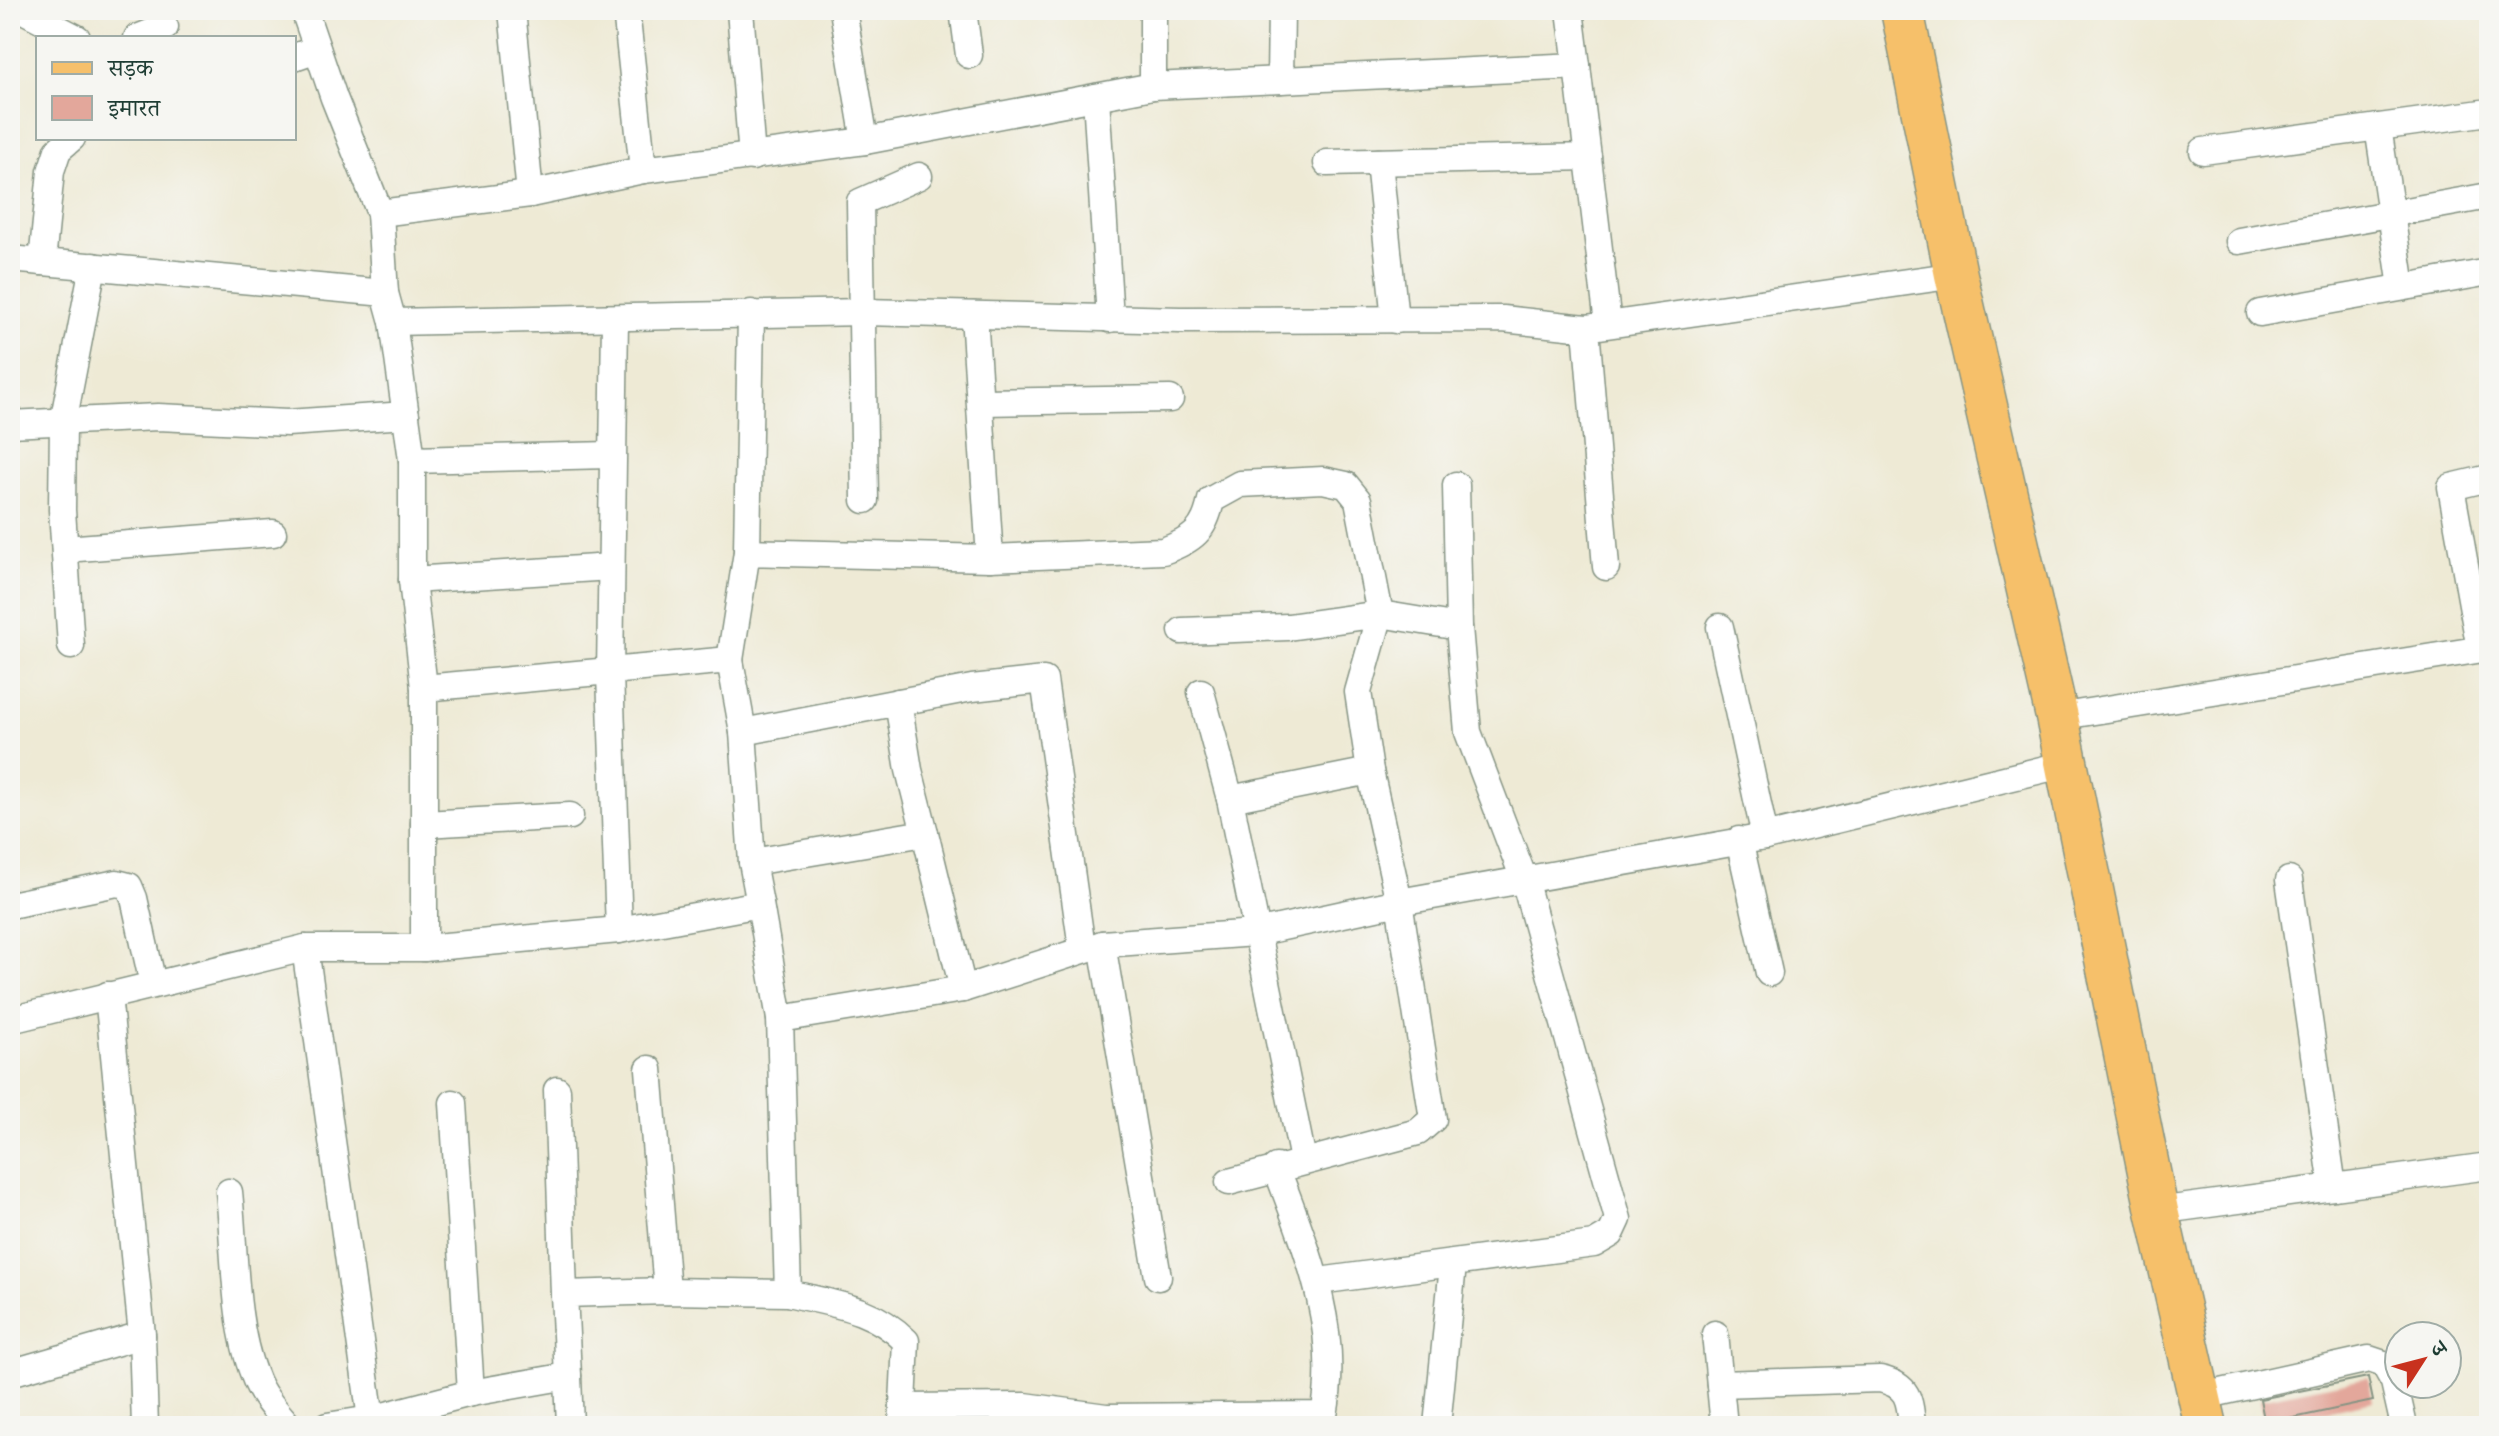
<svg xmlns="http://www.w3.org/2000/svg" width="2499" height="1436" viewBox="0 0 2499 1436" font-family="Cardo,'Noto Serif Devanagari',serif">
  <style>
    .building { fill: #e3a79b }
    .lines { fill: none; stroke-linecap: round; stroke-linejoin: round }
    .minor-casing { stroke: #869484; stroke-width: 29 }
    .primary-casing { stroke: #869484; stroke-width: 45 }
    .minor { stroke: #fff; stroke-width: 26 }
    .primary { stroke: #f6c06b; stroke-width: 42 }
  </style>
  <rect width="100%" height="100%" fill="#f6f6f2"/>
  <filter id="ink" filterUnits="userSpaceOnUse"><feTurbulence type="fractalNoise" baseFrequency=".0125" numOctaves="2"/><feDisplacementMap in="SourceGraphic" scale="16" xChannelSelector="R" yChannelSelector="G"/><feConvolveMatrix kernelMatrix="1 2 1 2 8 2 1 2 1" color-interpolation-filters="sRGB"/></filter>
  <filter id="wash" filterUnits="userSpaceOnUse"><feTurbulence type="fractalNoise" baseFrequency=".006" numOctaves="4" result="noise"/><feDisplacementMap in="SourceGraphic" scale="32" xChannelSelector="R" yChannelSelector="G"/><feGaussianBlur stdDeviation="1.8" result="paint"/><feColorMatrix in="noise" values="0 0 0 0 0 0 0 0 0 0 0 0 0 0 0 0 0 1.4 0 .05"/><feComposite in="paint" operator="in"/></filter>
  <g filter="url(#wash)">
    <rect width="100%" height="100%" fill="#eeead5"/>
    <g id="blocks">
      <!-- building -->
      <path class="building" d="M 2368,1377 L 2373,1401 L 2265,1424 L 2260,1399 Z"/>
    </g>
  </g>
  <g filter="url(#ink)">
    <use href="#blocks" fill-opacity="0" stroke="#869484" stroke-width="2"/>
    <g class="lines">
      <!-- minor casing -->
      <g class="minor-casing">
        <g id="minor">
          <path d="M 23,10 L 77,38"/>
          <path d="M 304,10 L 334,98 L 380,213 L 385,293 L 393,322 L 864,312 L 1180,320 L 1503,319 L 1586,328"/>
          <path d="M 512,10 L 530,194"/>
          <path d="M 626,10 L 643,170"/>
          <path d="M 740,10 L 752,157"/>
          <path d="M 843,10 L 865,141"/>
          <path d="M 963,10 L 969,55"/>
          <path d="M 1570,10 L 1577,66"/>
          <path d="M 137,38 L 165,27"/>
          <path d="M 294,57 L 317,49"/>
          <path d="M 1280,80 L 1281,10"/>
          <path d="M 1153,86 L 1153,10"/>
          <path d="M 1096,97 L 1110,319"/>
          <path d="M 2378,127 L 2402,287"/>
          <path d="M 2203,151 L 2489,112"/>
          <path d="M 1379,162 L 1395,320"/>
          <path d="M 1327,163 L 1588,157"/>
          <path d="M 380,213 L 530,194 L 643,170 L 865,141 L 1153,86 L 1577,66 L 1608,324"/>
          <path d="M 2239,241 L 2489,196"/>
          <path d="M 10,259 L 385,293"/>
          <path d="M 42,262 L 51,171 L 58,150 L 72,138"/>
          <path d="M 2260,313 L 2489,272"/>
          <path d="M 974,315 L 990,558"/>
          <path d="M 615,319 L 610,674 L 619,930"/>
          <path d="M 393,322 L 412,460 L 412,580 L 424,688 L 424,948"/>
          <path d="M 982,402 L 1170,399"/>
          <path d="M 10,424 L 158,417 L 287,423 L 406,415"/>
          <path d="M 412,460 L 610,455"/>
          <path d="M 865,500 L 860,202 L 919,176"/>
          <path d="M 65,549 L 273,533"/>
          <path d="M 747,552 L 751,313"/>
          <path d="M 1606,567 L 1586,328 L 1956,275"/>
          <path d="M 412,580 L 611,567"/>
          <path d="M 1720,627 L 1765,837"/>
          <path d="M 1182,631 L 1288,627 L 1380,614 L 1358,692 L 1370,771 L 1399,902 L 1433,1119 L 1418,1132 L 1229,1182"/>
          <path d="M 71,646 L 62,510 L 63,423 L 93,266"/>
          <path d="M 2480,649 L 2451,487 L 2489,478"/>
          <path d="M 730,660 L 747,552 L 990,558 L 1163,551 C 1193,540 1205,531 1211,500 L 1240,484 L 1323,480 L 1346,485 L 1358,500 L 1380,614 L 1459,627"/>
          <path d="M 424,688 L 730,660 L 743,732 L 752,862 L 760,904"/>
          <path d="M 1201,692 L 1230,799 L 1303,1160"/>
          <path d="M 2057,717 L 2489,648"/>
          <path d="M 743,732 L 972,688 L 1044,680 L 1082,948"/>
          <path d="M 1230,799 L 1370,771"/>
          <path d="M 424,824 L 570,816"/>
          <path d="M 925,833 L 963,989"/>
          <path d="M 1739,840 L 1769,973"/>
          <path d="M 752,862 L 925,833 L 909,770 L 898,702"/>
          <path d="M 2289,880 L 2333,1187"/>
          <path d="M 10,905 L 117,883 L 129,886 L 134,898 L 153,984"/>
          <path d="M 1102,944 L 1158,1277"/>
          <path d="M 305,948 L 371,1419"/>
          <path d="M 108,995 L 142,1335 L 145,1426"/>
          <path d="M 780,1019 L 963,989 L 1102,944 L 1255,933 L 1399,902 L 1765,837 L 2066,764"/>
          <path d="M 10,1020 L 305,948 L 424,948 L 619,930 L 760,904 L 780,1019 L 788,1293 C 833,1304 872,1307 906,1341 L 902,1426"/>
          <path d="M 649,1069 L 667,1291"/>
          <path d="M 557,1090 L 564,1294"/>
          <path d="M 453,1103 L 471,1393"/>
          <path d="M 229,1192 C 235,1248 233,1323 254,1375 C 261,1395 275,1410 289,1426"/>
          <path d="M 2157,1211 L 2489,1166"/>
          <path d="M 1319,1281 L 1594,1244 L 1611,1234 L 1618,1219 L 1524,879 L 1468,732 L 1459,627 L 1456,485"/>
          <path d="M 1715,1334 L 1724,1426"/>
          <path d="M 10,1373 L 142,1335"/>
          <path d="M 568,1376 L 570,1426"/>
          <path d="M 1720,1384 L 1880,1379 C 1908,1385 1910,1399 1912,1426"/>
          <path d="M 2199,1397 L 2369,1359 L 2384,1364 L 2394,1382 L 2404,1426"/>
          <path d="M 903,1407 L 1025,1406 L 1106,1417 L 1324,1415 C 1341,1329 1306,1247 1276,1167"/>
          <path d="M 327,1426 L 371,1419 L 471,1393 L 568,1376 L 564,1294 L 667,1291 L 788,1293"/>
          <path d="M 1437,1426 L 1453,1265"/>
        </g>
      </g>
      <!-- primary casing -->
      <g class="primary-casing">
        <path id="primary" d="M 1902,10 L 1956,275 L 2057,717 L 2157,1211 L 2206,1426"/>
      </g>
      <!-- minor -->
      <use href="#minor" class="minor"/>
      <!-- primary -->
      <use href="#primary" class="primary"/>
    </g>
  </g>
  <!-- margin -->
  <rect width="2499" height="1436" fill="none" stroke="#f6f6f2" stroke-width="40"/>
  <!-- legend -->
  <rect x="36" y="36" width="260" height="104" fill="#f6f6f2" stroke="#a0aca6" stroke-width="2"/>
  <rect x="52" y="62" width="40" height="12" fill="#f6c06b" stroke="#a0aca6" stroke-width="2"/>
  <text x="108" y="76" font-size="24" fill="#1f3d34">सड़क</text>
  <rect x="52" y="96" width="40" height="24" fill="#e3a79b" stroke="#a0aca6" stroke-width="2"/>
  <text x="108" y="116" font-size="24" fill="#1f3d34">इमारत</text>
  <!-- north arrow -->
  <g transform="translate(2423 1360) rotate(54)"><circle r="38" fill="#f6f6f2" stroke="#a0aca6" stroke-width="2"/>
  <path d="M0-6L14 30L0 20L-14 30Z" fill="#c8321e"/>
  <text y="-12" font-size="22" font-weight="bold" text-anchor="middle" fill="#1f3d34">उ</text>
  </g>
</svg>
